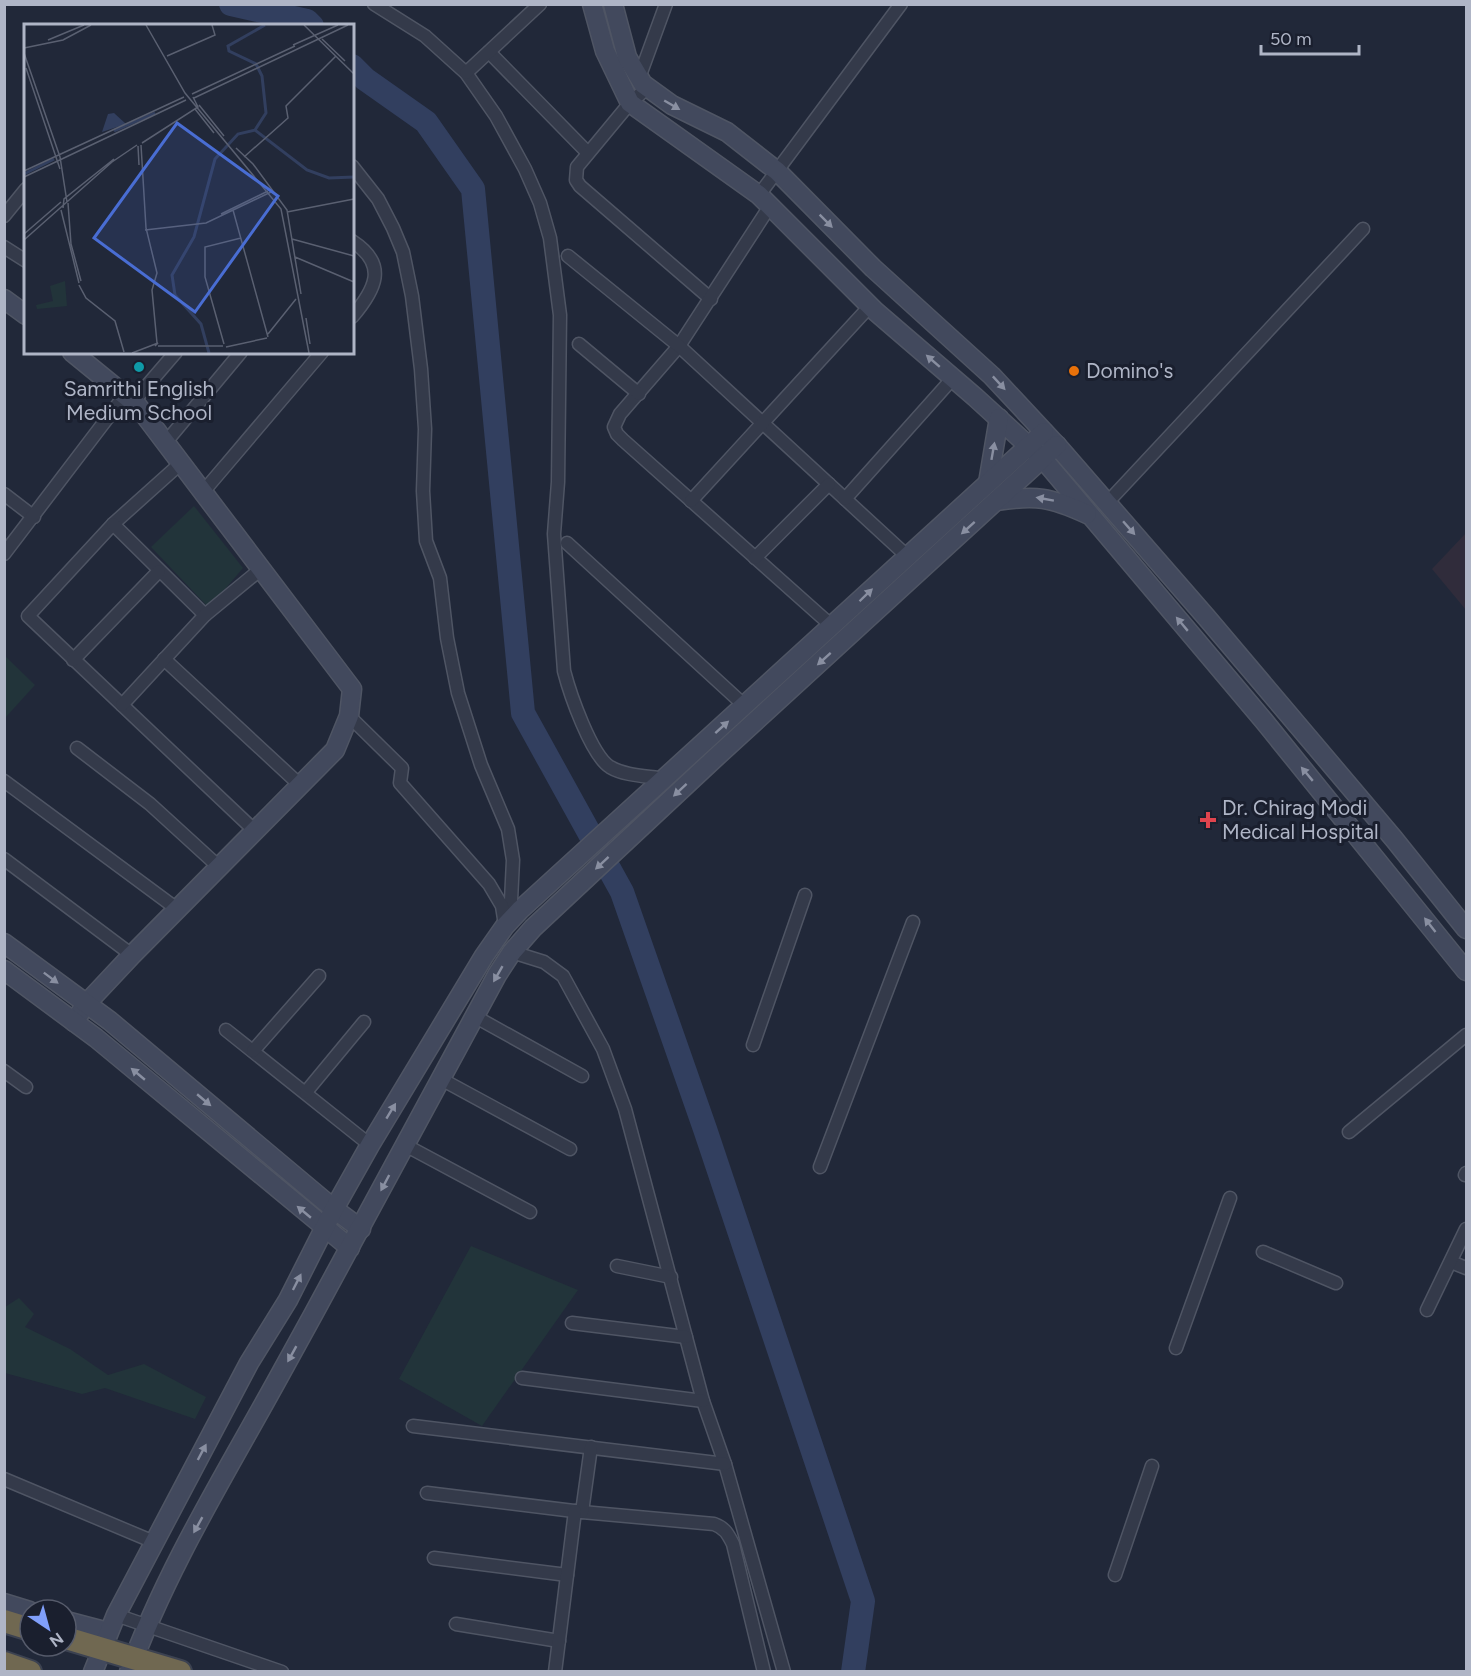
<svg xmlns="http://www.w3.org/2000/svg" width="1471" height="1676" viewBox="0 0 1471 1676" font-family="Figtree,sans-serif">
  <style>
    .medical { fill: #302c3b }
    .green { fill: #22343a }
    .lines { fill: none; stroke-linecap: round; stroke-linejoin: round }
    .river { stroke: #323f5f; stroke-width: 24 }
    .street-casing { stroke: #4f5564; stroke-width: 15 }
    .secondary-casing { stroke: #4f5564; stroke-width: 21 }
    .highway-casing { stroke: #3c4251; stroke-width: 26 }
    .street { stroke: #343a4a; stroke-width: 12 }
    .secondary { stroke: #42495d; stroke-width: 18 }
    .highway { stroke: #706851; stroke-width: 22 }
    .oneway { fill: #898fa1 }
    .culture-dot { fill: #0f9aa8; stroke: #1a1f2e; stroke-width: 2 }
    .food-dot { fill: #e8710a; stroke: #1a1f2e; stroke-width: 2 }
    .health-dot { fill: #e0444e; stroke: #1a1f2e; stroke-width: 2 }
    .labels { text-anchor: middle; stroke-width: 6; stroke-linejoin: round; paint-order: stroke }
    .poi-label { font-size: 21px; fill: #afb5c6; stroke: #1a1f2e; text-anchor: start }
    .inset-river { fill: none; stroke: #323f5f; stroke-width: 3 }
    .inset-road { fill: none; stroke: #5a6071; stroke-width: 1.5 }
    .view { fill: #496dd3; fill-opacity: 0.15; stroke: #496dd3; stroke-width: 3 }
    .inset-edge { fill: none; stroke: #afb5c6; stroke-width: 3 }
  </style>
  <rect width="100%" height="100%" fill="#212839"/>
  <!-- medical -->
  <path class="medical" d="M 1466,533 L 1466,610 L 1432,569 Z"/>
  <!-- green -->
  <g class="green">
    <path d="M 194,506 L 243,568 L 209,608 L 151,547 Z"/>
    <path d="M 5,656 L 35,685 L 5,718 L 4,718 Z"/>
    <path d="M 471,1246 L 578,1290 L 482,1426 L 399,1379 Z"/>
    <path d="M 19,1298 L 34,1314 L 25,1327 L 70,1349 L 108,1375 L 144,1364 L 206,1397 L 195,1419 L 105,1388 L 82,1394 L 5,1373 L 5,1307 Z"/>
  </g>
  <g class="lines">
    <!-- river -->
    <g class="river">
      <path d="M 231,4 L 307,21 L 312,26"/>
      <path d="M 352,66 L 365,79 L 426,122 L 473,189 L 523,713 L 622,892 L 705,1129 L 863,1601 L 853,1672"/>
    </g>
    <!-- street casing -->
    <g class="street-casing">
      <g id="street">
        <path d="M 374,4 L 425,36 L 466,73 L 496,116 L 525,169 L 540,203 L 550,238 L 560,315 L 558,482 L 554,534 L 564,671 C 570,694 591,755 610,767 C 625,776 649,776 665,779"/>
        <path d="M 489,52 L 588,153"/>
        <path d="M 466,73 L 540,4"/>
        <path d="M 639,78 L 666,4"/>
        <path d="M 647,88 L 630,103 L 577,167 L 576,180 L 580,186 L 711,299"/>
        <path d="M 352,166 L 378,199 L 393,228 L 403,252 L 412,296 L 421,369 L 425,429 L 423,491 L 426,541 L 440,578 L 447,638 L 458,693 L 481,765 L 508,829 L 513,860 L 510,921"/>
        <path d="M 759,195 L 901,4"/>
        <path d="M 770,206 L 679,346 L 620,414 L 614,427 L 617,434 L 623,440 L 833,627"/>
        <path d="M 4,216 L 26,189"/>
        <path d="M 352,241 C 389,265 375,290 352,317"/>
        <path d="M 4,247 L 26,261"/>
        <path d="M 568,256 L 679,346 L 907,556"/>
        <path d="M 579,344 L 639,394"/>
        <path d="M 133,402 L 176,352"/>
        <path d="M 166,442 L 241,352"/>
        <path d="M 181,463 L 113,524 L 28,616 L 255,831"/>
        <path d="M 203,492 L 322,352"/>
        <path d="M 4,494 L 34,517"/>
        <path d="M 845,499 L 953,378"/>
        <path d="M 691,501 L 870,306"/>
        <path d="M 1107,503 L 1363,229"/>
        <path d="M 113,524 L 205,615"/>
        <path d="M 567,543 L 745,706"/>
        <path d="M 4,554 L 125,395"/>
        <path d="M 755,558 L 829,484"/>
        <path d="M 164,659 L 300,785"/>
        <path d="M 73,660 L 159,571"/>
        <path d="M 122,705 L 205,615 L 261,569"/>
        <path d="M 349,716 L 402,768 L 400,783 L 489,884 L 502,906 L 505,925"/>
        <path d="M 77,748 L 150,804 L 219,867"/>
        <path d="M 4,781 L 177,909"/>
        <path d="M 4,859 L 132,955"/>
        <path d="M 512,952 L 544,962 L 563,976 L 603,1049 L 625,1109 L 703,1401 L 725,1464 L 784,1672"/>
        <path d="M 474,1016 L 582,1076"/>
        <path d="M 226,1030 L 370,1145"/>
        <path d="M 753,1045 L 805,895"/>
        <path d="M 253,1051 L 319,976"/>
        <path d="M 4,1071 L 26,1087"/>
        <path d="M 441,1079 L 570,1149"/>
        <path d="M 306,1092 L 364,1022"/>
        <path d="M 1349,1132 L 1466,1035"/>
        <path d="M 405,1145 L 530,1212"/>
        <path d="M 820,1167 L 913,922"/>
        <path d="M 1465,1175 L 1466,1173"/>
        <path d="M 1263,1252 L 1336,1283"/>
        <path d="M 1451,1262 L 1466,1268"/>
        <path d="M 617,1266 L 671,1277"/>
        <path d="M 1427,1310 L 1466,1229"/>
        <path d="M 572,1323 L 686,1337"/>
        <path d="M 1176,1348 L 1230,1198"/>
        <path d="M 522,1378 L 703,1401"/>
        <path d="M 413,1426 L 725,1464"/>
        <path d="M 4,1479 L 154,1542"/>
        <path d="M 427,1493 L 582,1512 L 714,1524 C 725,1528 728,1534 733,1544 L 764,1672"/>
        <path d="M 582,1512 L 591,1447"/>
        <path d="M 434,1558 L 567,1575"/>
        <path d="M 1115,1575 L 1152,1466"/>
        <path d="M 116,1615 L 282,1672"/>
        <path d="M 456,1624 L 559,1641"/>
        <path d="M 555,1672 L 575,1511"/>
      </g>
    </g>
    <!-- secondary casing -->
    <g class="secondary-casing">
      <g id="secondary">
        <path d="M 592,4 L 605,51 L 630,103 L 759,195 L 875,311 L 975,397 L 1043,459 L 1264,721 L 1466,971"/>
        <path d="M 613,4 L 627,57 L 643,84 L 672,105 L 727,132 L 777,171 L 873,268 L 992,376 L 1060,449 L 1207,618 L 1394,839 L 1466,929"/>
        <path d="M 4,299 L 26,315"/>
        <path d="M 72,352 L 137,405 L 352,689 L 349,716 L 335,750 L 132,955 L 86,1004 L 74,1022"/>
        <path d="M 988,483 L 999,418"/>
        <path d="M 996,501 C 1036,495 1050,497 1087,514"/>
        <path d="M 4,943 L 110,1021 L 334,1209 L 361,1229"/>
        <path d="M 4,970 L 96,1038 L 350,1248"/>
        <path d="M 4,1603 L 30,1611"/>
        <path d="M 66,1621 L 108,1632"/>
        <path d="M 93,1672 L 116,1615 L 249,1363 L 288,1300 L 334,1209 L 370,1145 L 484,956 L 505,926 L 520,910 L 1044,432"/>
        <path d="M 129,1672 C 167,1567 228,1470 281,1373 C 354,1241 425,1108 497,975 L 512,952 L 533,928 L 714,759 L 1057,445"/>
      </g>
    </g>
    <!-- highway casing -->
    <g class="highway-casing">
      <g id="highway">
        <path d="M 4,1621 L 30,1629"/>
        <path d="M 66,1638 L 180,1672"/>
        <path d="M 4,1663 L 30,1672"/>
      </g>
    </g>
    <!-- street -->
    <use href="#street" class="street"/>
    <!-- secondary -->
    <use href="#secondary" class="secondary"/>
    <!-- highway -->
    <use href="#highway" class="highway"/>
  </g>
  <!-- one-way arrows -->
  <defs><path id="oneway-solid" d="M-6-.8H1V-3.2L6.5 0L1 3.2V.8H-6Z" transform="scale(1.5)"/></defs>
  <g class="oneway">
    <use href="#oneway-solid" transform="translate(672 105) rotate(30)"/>
    <use href="#oneway-solid" transform="translate(826 221) rotate(45)"/>
    <use href="#oneway-solid" transform="translate(933 361) rotate(-139)"/>
    <use href="#oneway-solid" transform="translate(999 383) rotate(47)"/>
    <use href="#oneway-solid" transform="translate(993 451) rotate(-80)"/>
    <use href="#oneway-solid" transform="translate(1045 499) rotate(-170)"/>
    <use href="#oneway-solid" transform="translate(968 528) rotate(138)"/>
    <use href="#oneway-solid" transform="translate(1129 528) rotate(49)"/>
    <use href="#oneway-solid" transform="translate(866 595) rotate(-44)"/>
    <use href="#oneway-solid" transform="translate(1182 624) rotate(-130)"/>
    <use href="#oneway-solid" transform="translate(824 659) rotate(138)"/>
    <use href="#oneway-solid" transform="translate(722 727) rotate(-42)"/>
    <use href="#oneway-solid" transform="translate(1307 774) rotate(-130)"/>
    <use href="#oneway-solid" transform="translate(680 790) rotate(137)"/>
    <use href="#oneway-solid" transform="translate(602 863) rotate(137)"/>
    <use href="#oneway-solid" transform="translate(1430 925) rotate(-128)"/>
    <use href="#oneway-solid" transform="translate(498 974) rotate(120)"/>
    <use href="#oneway-solid" transform="translate(51 978) rotate(37)"/>
    <use href="#oneway-solid" transform="translate(138 1074) rotate(-140)"/>
    <use href="#oneway-solid" transform="translate(204 1100) rotate(40)"/>
    <use href="#oneway-solid" transform="translate(391 1111) rotate(-59)"/>
    <use href="#oneway-solid" transform="translate(385 1183) rotate(118)"/>
    <use href="#oneway-solid" transform="translate(304 1212) rotate(-140)"/>
    <use href="#oneway-solid" transform="translate(297 1282) rotate(-63)"/>
    <use href="#oneway-solid" transform="translate(292 1354) rotate(119)"/>
    <use href="#oneway-solid" transform="translate(202 1452) rotate(-62)"/>
    <use href="#oneway-solid" transform="translate(198 1525) rotate(119)"/>
  </g>
  <!-- markers -->
  <circle class="culture-dot" cx="139" cy="367" r="6"/>
  <circle class="food-dot" cx="1074" cy="371" r="6"/>
  <path class="health-dot" d="M1205 811h6v6h6v6h-6v6h-6v-6h-6v-6h6z"/>
  <g class="labels">
    <!-- poi labels -->
    <g class="poi-label">
      <text x="1086" y="378">Domino's</text>
      <text x="139" y="396" text-anchor="middle">Samrithi English<tspan x="139" dy="24">Medium School</tspan></text>
      <text x="1222" y="815">Dr. Chirag Modi<tspan x="1222" dy="24">Medical Hospital</tspan></text>
    </g>
  </g>
  <!-- overview -->
  <g transform="translate(24 24)">
    <rect width="330" height="330" fill="#212839"/>
    <path d="M 41,257 L 43,282 L 13,285 L 12,281 L 29,277 L 26,262 Z" fill="#22343a"/>
    <path d="M 90,89 L 102,100 L 78,108 L 84,90 Z" fill="#323f5f"/>
    <path class="inset-river" d="M 231,106 L 242,89 L 238,52 L 232,40 L 205,27 L 204,22 L 241,1M 90,107 L 131,89M 0,150 L 30,135M 185,329 L 177,300 L 151,271 L 148,251 L 170,213 L 191,135 L 214,110 L 231,106 L 283,146 L 305,154 L 330,153"/>
    <path class="inset-road" d="M 122,1 L 161,69 L 257,185 L 285,329M 280,1 L 330,50M 298,15 L 321,37M 24,16 L 60,1M 269,21 L 314,1M 0,24 L 39,16 L 67,1M 0,29 L 36,133 L 43,178M 143,32 L 191,11 L 188,1M 2,44 L 36,145M 168,70 L 271,22M 170,74 L 324,1M 175,81 L 200,112M 171,85 L 190,109M 118,119 L 174,83 L 169,73M 117,121 L 122,204 L 133,249 L 128,266 L 133,319M 114,122 L 115,141M 212,124 L 229,140 L 263,186 L 277,270M 220,133 L 264,94 L 262,82 L 312,32M 0,147 L 160,73M 0,153 L 162,76M 44,179 L 47,220 L 57,257M 39,184 L 40,175 L 90,135M 37,186 L 55,259M 209,186 L 244,313M 263,188 L 330,175M 197,190 L 244,167M 121,206 L 182,199 L 249,167M 0,210 L 37,178M 268,215 L 330,232M 0,216 L 88,138 L 113,121M 271,233 L 330,258M 55,261 L 62,274 L 91,297 L 100,328M 282,294 L 286,320M 244,310 L 272,275M 200,320 L 181,253 L 181,223 L 217,214M 134,322 L 199,322M 202,323 L 243,314M 108,329 L 134,319 L 131,322"/>
    <path class="view" d="M 153,99 L 254,172 L 171,288 L 70,214 Z"/>
    <rect width="330" height="330" class="inset-edge"/>
  </g>
  <!-- border -->
  <rect width="1471" height="1676" fill="none" stroke="#afb5c6" stroke-width="12"/>
  <!-- north arrow -->
  <g transform="translate(48 1628) rotate(144)"><circle r="28" fill="#1a1f2e" stroke="#565b6b" stroke-width="1.5"/>
  <path d="M0-4.5L10 22L0 15L-10 22Z" fill="#809ffa"/>
  <text y="-9" font-size="16" font-weight="bold" text-anchor="middle" fill="#afb5c6">N</text>
  </g>
  <!-- scale -->
  <path d="M1261 45v9h98v-9" fill="none" stroke="#afb5c6" stroke-width="3"/>
  <text x="1270" y="45" font-size="18" fill="#afb5c6" stroke="#1a1f2e" stroke-width="4.5" paint-order="stroke">50 m</text>
</svg>
